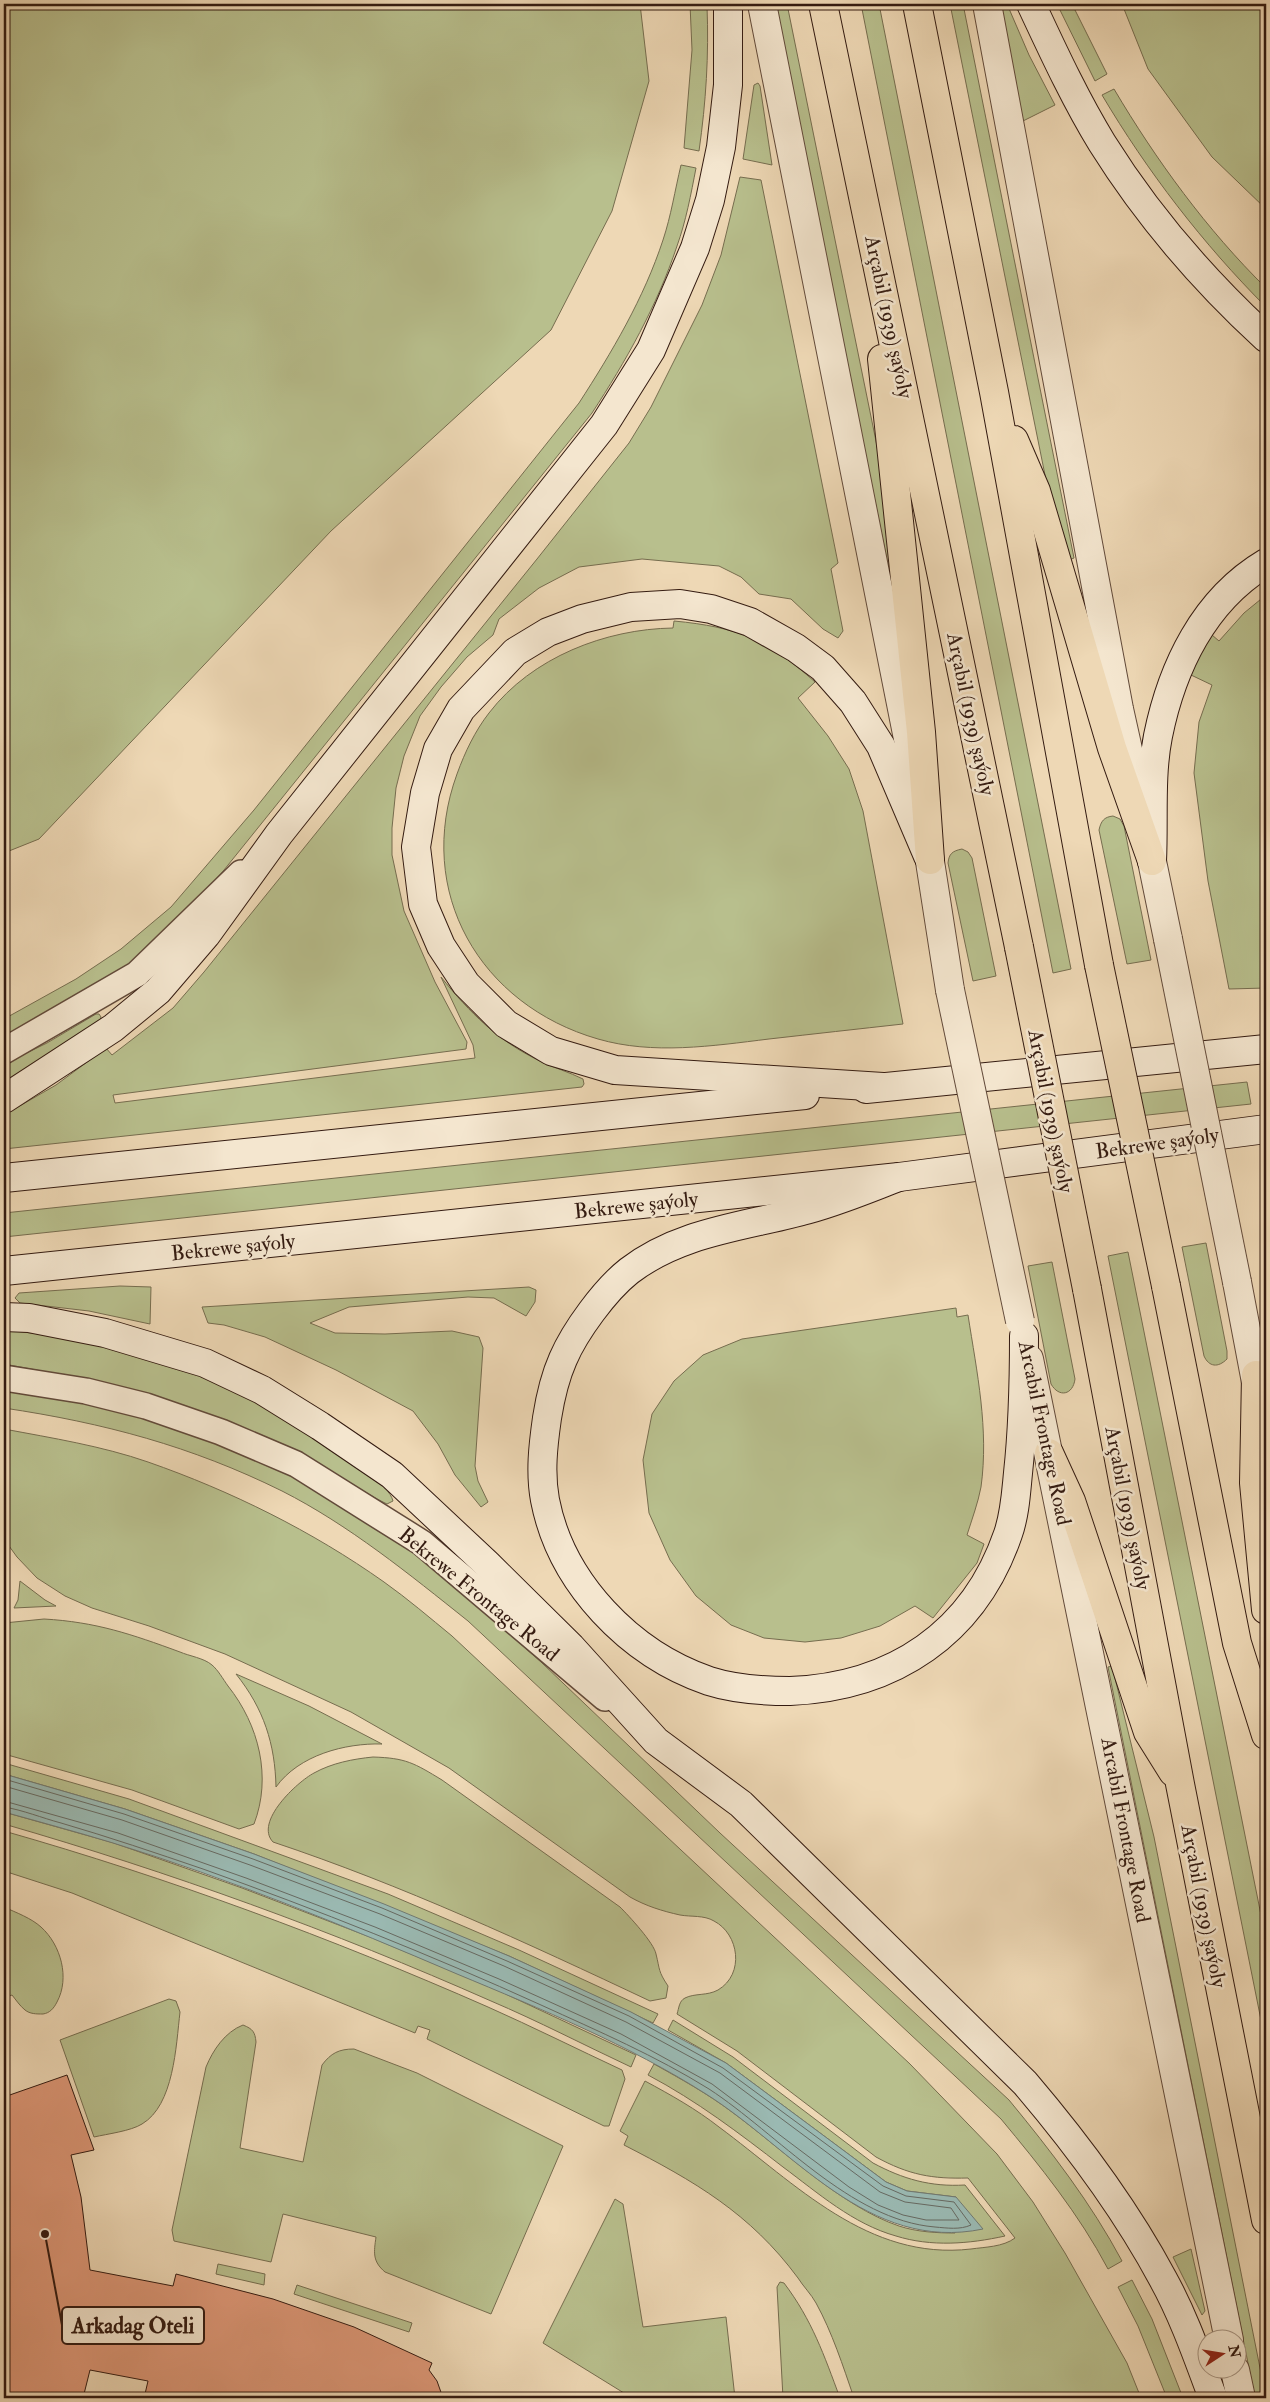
<svg xmlns="http://www.w3.org/2000/svg" width="1270" height="2402" viewBox="0 0 1270 2402" font-family="'IM FELL Double Pica',serif">
  <style>
    .green { fill: #b8bf8d; stroke: #766d4f }
    .water { fill: #9ab9b2; stroke: #717a72 }
    .lines { fill: none; stroke-linecap: round; stroke-linejoin: round }
    .shore { stroke: #676a62; stroke-width: 1 }
    .building { fill: #dd9777; stroke: #341b11 }
    .minor-casing { stroke: #624a3a; stroke-width: 28 }
    .tertiary-casing { stroke: #624a3a; stroke-width: 30 }
    .secondary-casing { stroke: #341b11; stroke-width: 30 }
    .primary-casing { stroke: #341b11; stroke-width: 30 }
    .minor { stroke: #f4e6cf; stroke-width: 25 }
    .tertiary { stroke: #f4e6cf; stroke-width: 28 }
    .secondary { stroke: #f4e6cf; stroke-width: 28 }
    .primary { stroke: #eed8b5; stroke-width: 28 }
    .tertiary-bridge-casing { stroke: #624a3a; stroke-width: 30; stroke-linecap: butt }
    .primary-bridge-casing { stroke: #341b11; stroke-width: 30; stroke-linecap: butt }
    .tertiary-bridge { stroke: #f4e6cf; stroke-width: 28 }
    .primary-bridge { stroke: #eed8b5; stroke-width: 28 }
    .labels { text-anchor: middle; stroke-width: 5; stroke-linejoin: round; paint-order: stroke }
    .street-label { font-size: 21px; fill: #341b11; stroke: #f4e6cf }
    .leader { fill: none; stroke: #341b11; stroke-width: 2 }
    .callout-dot { fill: #341b11; stroke: #f4e6cf; stroke-width: 2 }
    .callout { fill: #f4e6cf; stroke: #341b11; stroke-width: 2 }
    .callout-label { font-size: 22px; text-anchor: middle; font-weight: bold; fill: #341b11 }
  </style>
  <rect width="100%" height="100%" fill="#eed8b5"/>
  <filter id="stains"><feTurbulence type="fractalNoise" baseFrequency=".004" numOctaves="4"/><feColorMatrix values="0 0 0 0 .2 0 0 0 0 .09 0 0 0 0 .02 0 0 0 .5 -.17"/></filter>
  <radialGradient id="worn" r=".72"><stop offset=".6" stop-color="#630" stop-opacity="0"/><stop offset="1" stop-color="#630" stop-opacity=".3"/></radialGradient>
  <!-- green -->
  <g class="green">
    <path d="M 4,4 L 640,4 L 649,81 L 612,211 L 551,330 L 331,531 L 39,839 L 4,853 Z"/>
    <path d="M 690,4 L 707,4 L 707,6 C 709,55 706,102 699,151 L 684,148 L 692,50 Z"/>
    <path d="M 774,4 L 787,4 L 890,510 L 891,580 Z"/>
    <path d="M 861,4 L 879,4 L 1071,969 L 1053,973 Z"/>
    <path d="M 950,4 L 963,4 L 1074,558 L 1069,560 L 1046,480 Z"/>
    <path d="M 998,4 L 1007,4 L 1029,55 L 1055,105 L 1023,121 Z"/>
    <path d="M 1057,4 L 1072,4 L 1107,74 L 1095,81 Z"/>
    <path d="M 1122,4 L 1266,4 L 1266,209 L 1212,157 L 1148,69 Z"/>
    <path d="M 758,83 L 760,86 L 772,165 L 743,159 L 754,85 Z"/>
    <path d="M 1114,89 C 1156,160 1207,230 1266,288 L 1266,307 C 1203,244 1147,171 1102,95 Z"/>
    <path d="M 681,165 L 696,168 C 691,194 686,221 677,246 C 657,306 626,361 592,413 L 224,870 L 183,916 L 132,963 L 4,1040 L 4,1019 L 76,979 L 121,949 L 171,907 L 254,810 L 579,403 C 612,352 644,298 663,240 C 671,216 675,190 681,165 Z"/>
    <path d="M 740,177 L 761,180 L 838,563 L 831,569 L 843,631 L 838,638 L 823,629 L 791,599 L 759,594 L 741,577 L 719,566 L 642,559 L 579,567 L 539,588 L 499,619 L 493,635 L 467,657 L 441,687 L 420,716 L 404,756 L 396,788 L 392,828 L 392,855 L 404,911 L 435,982 L 467,1042 L 466,1049 L 113,1095 L 115,1103 L 475,1058 L 473,1045 L 441,977 C 470,1013 498,1041 540,1061 C 554,1068 569,1072 583,1079 L 584,1084 L 582,1087 L 4,1149 L 4,1115 L 56,1085 L 106,1048 L 112,1055 L 173,1008 L 204,972 L 537,559 L 629,443 L 651,407 L 702,305 L 721,255 Z"/>
    <path d="M 1266,595 L 1266,988 L 1229,989 L 1208,881 L 1194,773 L 1199,722 L 1212,685 L 1191,675 L 1200,652 L 1212,635 L 1219,641 L 1244,613 Z"/>
    <path d="M 674,621 C 737,627 767,639 815,682 L 798,698 L 828,736 L 849,769 L 863,811 L 903,1024 C 858,1029 813,1034 769,1039 C 712,1046 653,1055 598,1039 C 480,1005 414,892 457,774 C 465,752 475,731 489,713 C 532,657 606,629 673,628 Z"/>
    <path d="M 1113,816 L 1120,819 L 1124,826 L 1151,960 L 1127,964 L 1099,830 C 1101,821 1104,817 1113,816 Z"/>
    <path d="M 962,849 L 968,852 L 972,858 L 996,976 L 973,981 L 948,863 C 949,854 952,851 962,849 Z"/>
    <path d="M 96,1014 L 99,1014 L 101,1017 L 100,1020 L 53,1053 L 4,1082 L 4,1064 L 47,1043 Z"/>
    <path d="M 1247,1082 L 1251,1104 L 4,1237 L 4,1213 Z"/>
    <path d="M 1206,1243 L 1227,1351 L 1227,1359 C 1218,1368 1209,1367 1204,1356 L 1182,1247 Z"/>
    <path d="M 1128,1252 L 1266,1940 L 1266,2045 L 1108,1256 Z"/>
    <path d="M 1052,1262 L 1075,1379 C 1073,1395 1059,1398 1051,1384 L 1028,1266 Z"/>
    <path d="M 120,1286 L 151,1287 L 150,1324 L 89,1311 L 20,1303 L 15,1298 L 19,1293 Z"/>
    <path d="M 529,1287 L 536,1290 L 535,1302 L 526,1316 L 494,1298 L 468,1297 L 349,1307 L 310,1323 L 335,1333 L 385,1334 L 452,1331 L 479,1337 L 483,1348 L 475,1466 L 478,1481 L 488,1502 L 481,1507 L 455,1475 L 438,1444 L 413,1411 L 336,1370 L 265,1337 L 224,1325 L 208,1323 L 202,1307 Z"/>
    <path d="M 956,1308 L 957,1317 L 968,1315 C 977,1373 989,1429 981,1487 C 978,1503 972,1519 967,1535 L 984,1544 L 977,1563 L 933,1618 L 915,1606 L 880,1626 L 841,1638 L 805,1642 L 764,1638 L 731,1625 L 696,1596 L 670,1560 L 649,1513 L 643,1460 L 652,1414 L 674,1381 L 703,1355 L 742,1339 Z"/>
    <path d="M 4,1330 C 92,1338 182,1361 260,1403 C 287,1417 312,1436 337,1452 C 351,1462 389,1484 393,1501 L 387,1504 L 377,1499 L 308,1458 L 101,1382 L 4,1364 Z"/>
    <path d="M 4,1388 L 74,1399 L 152,1419 L 223,1446 L 291,1474 L 412,1548 L 541,1662 L 720,1833 L 1009,2100 C 1051,2151 1091,2203 1122,2261 L 1108,2269 C 1079,2214 1040,2166 1001,2119 L 468,1621 C 409,1574 349,1525 282,1491 C 191,1446 104,1423 4,1408 Z"/>
    <path d="M 4,1429 C 52,1438 102,1446 148,1462 C 231,1491 312,1531 384,1582 C 408,1599 430,1618 452,1636 L 910,2064 L 997,2154 L 1033,2202 L 1065,2253 L 1127,2363 L 1141,2398 L 854,2398 C 843,2366 832,2332 816,2303 C 811,2294 803,2286 798,2278 C 750,2213 694,2181 624,2145 L 628,2136 L 620,2131 L 645,2081 C 671,2095 696,2109 719,2127 C 796,2184 868,2261 971,2249 C 985,2247 1003,2247 1015,2238 L 968,2178 C 932,2179 909,2175 876,2157 L 737,2051 L 677,2014 C 679,2008 679,2001 685,1998 C 695,1993 707,1996 718,1990 C 745,1974 739,1934 714,1921 C 704,1915 691,1917 680,1915 C 662,1911 646,1906 630,1897 L 449,1768 L 351,1712 L 225,1654 L 149,1626 L 92,1608 L 65,1596 L 37,1578 L 17,1557 L 4,1539 Z"/>
    <path d="M 20,1581 L 45,1600 L 56,1606 L 14,1608 L 18,1600 Z"/>
    <path d="M 44,1619 C 96,1622 131,1634 180,1652 C 189,1656 204,1658 212,1665 C 218,1670 223,1679 228,1686 C 259,1725 272,1777 254,1824 L 239,1829 L 132,1790 L 4,1754 L 4,1623 Z"/>
    <path d="M 1112,1666 L 1154,1837 L 1266,2398 L 1255,2398 L 1108,1667 Z"/>
    <path d="M 236,1674 L 309,1706 L 382,1744 C 345,1743 299,1755 276,1787 C 275,1744 264,1709 236,1674 Z"/>
    <path d="M 373,1757 C 406,1758 414,1763 442,1780 L 620,1907 C 629,1916 654,1943 656,1954 C 660,1970 658,1971 668,1986 L 666,1998 L 650,2001 C 527,1943 402,1885 273,1842 C 254,1822 297,1782 314,1773 C 332,1763 353,1759 373,1757 Z"/>
    <path d="M 4,1763 L 129,1799 L 388,1894 L 519,1950 L 658,2014 L 653,2023 L 509,1956 L 254,1854 L 125,1809 L 4,1774 Z"/>
    <path d="M 4,1812 L 114,1843 L 242,1888 L 370,1937 L 495,1989 L 636,2055 L 631,2067 C 584,2045 538,2021 491,2001 C 333,1931 170,1872 4,1824 Z"/>
    <path d="M 4,1831 C 169,1878 331,1938 488,2007 C 533,2027 577,2049 622,2070 L 625,2079 L 609,2126 L 604,2126 L 427,2039 L 430,2030 L 418,2026 L 415,2033 L 72,1893 L 4,1871 Z"/>
    <path d="M 4,1907 C 17,1913 31,1918 41,1927 C 61,1945 70,1978 57,2002 C 54,2008 50,2013 43,2014 C 36,2014 30,2014 25,2010 C 20,2006 16,2000 12,1995 L 4,1998 Z"/>
    <path d="M 169,1999 L 176,2001 L 180,2012 C 176,2046 174,2105 142,2124 C 131,2131 107,2134 94,2137 L 60,2040 Z"/>
    <path d="M 673,2020 L 733,2057 L 873,2163 C 903,2179 930,2187 965,2185 L 1005,2236 C 969,2244 931,2247 896,2236 C 853,2224 818,2193 783,2167 C 739,2133 697,2101 648,2075 L 654,2064 C 681,2079 708,2094 732,2112 C 781,2148 842,2207 899,2226 C 917,2232 937,2233 955,2233 L 956,2197 L 907,2191 L 886,2182 L 726,2063 L 668,2030 Z"/>
    <path d="M 243,2025 C 253,2029 255,2032 256,2042 L 240,2148 L 303,2162 L 322,2065 C 331,2053 339,2049 354,2049 L 417,2073 L 563,2146 L 491,2314 L 385,2272 C 372,2261 374,2252 376,2237 L 283,2214 L 271,2262 L 174,2241 L 172,2230 L 206,2067 C 213,2050 225,2032 243,2025 Z"/>
    <path d="M 615,2199 L 623,2204 L 643,2327 L 726,2317 L 735,2398 L 632,2398 L 543,2343 Z"/>
    <path d="M 1191,2249 L 1205,2311 L 1202,2315 L 1173,2257 Z"/>
    <path d="M 218,2264 L 265,2274 L 264,2285 L 216,2274 Z"/>
    <path d="M 1132,2280 L 1152,2319 L 1183,2398 L 1167,2398 L 1138,2326 L 1118,2287 Z"/>
    <path d="M 780,2282 L 784,2283 C 812,2320 824,2355 840,2398 L 783,2398 L 777,2287 Z"/>
    <path d="M 297,2285 L 412,2323 L 409,2332 L 294,2294 Z"/>
  </g>
  <!-- water -->
  <path class="water" d="M 4,1774 L 125,1809 L 254,1854 L 384,1904 L 509,1956 L 631,2012 L 726,2063 L 886,2182 L 907,2191 L 956,2197 L 983,2229 C 868,2253 793,2149 706,2094 C 629,2045 541,2009 457,1974 C 345,1926 230,1879 113,1843 C 77,1832 40,1822 4,1812 Z"/>
  <g class="lines">
    <!-- shore -->
    <g class="shore">
      <path d="M 4,1779 L 124,1814 L 253,1859 L 382,1908 L 507,1961 L 629,2016 L 723,2068 L 883,2186 L 906,2196 L 954,2202 L 971,2225 C 960,2230 947,2228 935,2227 C 850,2220 778,2134 709,2089 C 656,2056 598,2031 541,2005 C 431,1955 318,1910 203,1869 C 156,1853 109,1837 61,1823 C 42,1818 23,1810 4,1807"/>
      <path d="M 4,1786 L 122,1820 L 250,1865 L 380,1914 L 504,1966 L 626,2022 L 720,2073 L 880,2192 L 905,2202 L 951,2208 L 959,2220 L 926,2220 L 903,2215 L 878,2205 L 849,2187 L 712,2084 L 621,2034 L 499,1979 L 375,1927 L 246,1878 L 118,1833 L 4,1801"/>
    </g>
  </g>
  <!-- building -->
  <path class="building" d="M 67,2075 L 94,2150 L 71,2155 L 81,2197 L 90,2270 L 173,2286 L 176,2274 L 273,2299 L 354,2327 L 432,2363 L 429,2370 L 437,2381 L 443,2398 L 161,2398 L 145,2394 L 148,2381 L 90,2370 L 83,2398 L 4,2398 L 4,2097 Z"/>
  <g class="lines">
    <!-- minor casing -->
    <g class="minor-casing">
      <g id="minor">
        <path d="M 4,1051 L 137,974 L 241,873"/>
        <path d="M 4,1378 L 86,1391 L 146,1406 L 221,1432 L 296,1464 L 422,1543 L 605,1698"/>
      </g>
    </g>
    <!-- tertiary casing -->
    <g class="tertiary-casing">
      <g id="tertiary">
        <path d="M 762,4 L 914,769"/>
        <path d="M 987,4 L 1119,709 L 1137,790"/>
        <path d="M 926,836 L 950,990"/>
        <path d="M 1147,837 L 1168,939"/>
        <path d="M 1237,1282 L 1259,1398"/>
        <path d="M 1029,1359 L 1229,2340"/>
        <path d="M 1235,2370 L 1241,2398"/>
      </g>
    </g>
    <!-- secondary casing -->
    <g class="secondary-casing">
      <g id="secondary">
        <path d="M 1031,4 C 1053,51 1075,99 1102,143 C 1147,215 1204,281 1266,338"/>
        <path d="M 1152,861 C 1154,820 1150,776 1158,736 C 1172,667 1204,600 1266,563"/>
        <path d="M 883,1087 L 615,1070 L 551,1051 L 506,1024 L 466,984 L 441,946 L 423,904 L 416,847 L 425,793 L 438,749 L 461,709 L 515,652 L 548,632 L 582,619 L 631,607 L 680,604 L 711,609 L 750,622 L 796,648 L 823,668 L 853,702 L 881,746 L 928,856"/>
        <path d="M 866,1089 L 1266,1049"/>
        <path d="M 4,1099 L 113,1028 L 158,991 L 206,935 L 279,834 L 604,425 L 651,350 L 695,248 L 710,200 L 721,147 L 728,85 L 728,4"/>
        <path d="M 899,1177 C 867,1189 835,1203 802,1211 C 742,1227 680,1232 629,1271 C 605,1290 575,1331 563,1359 C 555,1377 550,1399 547,1418 C 543,1446 540,1473 545,1500 C 561,1583 630,1654 709,1681 C 734,1689 763,1691 790,1691 C 894,1687 974,1633 1008,1534 C 1015,1514 1016,1493 1018,1473 C 1023,1427 1024,1382 1024,1336"/>
        <path d="M 4,1178 L 805,1095"/>
        <path d="M 4,1271 L 899,1177 L 1266,1129"/>
        <path d="M 4,1317 L 29,1318 L 105,1333 L 205,1363 L 262,1390 L 320,1426 L 392,1475 L 487,1564 L 571,1647 L 656,1741 L 741,1804 L 1025,2083 C 1077,2144 1125,2208 1163,2279 C 1184,2317 1198,2358 1213,2398"/>
      </g>
    </g>
    <!-- primary casing -->
    <g class="primary-casing">
      <g id="primary">
        <path d="M 823,4 L 1019,947"/>
        <path d="M 917,4 L 994,392 L 1099,965"/>
        <path d="M 882,359 L 921,732 L 930,860"/>
        <path d="M 1014,440 L 1036,491 L 1112,748 L 1152,861"/>
        <path d="M 1166,1286 L 1237,1643 L 1266,1735"/>
        <path d="M 1087,1289 L 1180,1784 L 1266,2220"/>
        <path d="M 1256,1375 L 1254,1483 L 1266,1610"/>
        <path d="M 1049,1453 L 1071,1501 L 1148,1732 L 1173,1772"/>
      </g>
    </g>
    <!-- minor -->
    <use href="#minor" class="minor"/>
    <!-- tertiary -->
    <use href="#tertiary" class="tertiary"/>
    <!-- secondary -->
    <use href="#secondary" class="secondary"/>
    <!-- primary -->
    <use href="#primary" class="primary"/>
    <!-- tertiary-bridge casing -->
    <g class="tertiary-bridge-casing">
      <g id="tertiary-bridge">
        <path d="M 1168,939 L 1237,1282"/>
        <path d="M 950,990 L 1020,1321"/>
      </g>
    </g>
    <!-- primary-bridge casing -->
    <g class="primary-bridge-casing">
      <g id="primary-bridge">
        <path d="M 1019,947 L 1087,1289"/>
        <path d="M 1099,965 L 1166,1286"/>
      </g>
    </g>
    <!-- tertiary-bridge -->
    <use href="#tertiary-bridge" class="tertiary-bridge"/>
    <!-- primary-bridge -->
    <use href="#primary-bridge" class="primary-bridge"/>
  </g>
  <g class="labels">
    <!-- street labels -->
    <g class="street-label">
      <text transform="translate(889 317) rotate(78)" y="7">Arçabil (1939) şaýoly</text>
      <text transform="translate(971 714) rotate(78)" y="7">Arçabil (1939) şaýoly</text>
      <text transform="translate(1051 1111) rotate(79)" y="7">Arçabil (1939) şaýoly</text>
      <text transform="translate(1157 1143) rotate(-8)" y="7">Bekrewe şaýoly</text>
      <text transform="translate(636 1205) rotate(-6)" y="7">Bekrewe şaýoly</text>
      <text transform="translate(233 1247) rotate(-6)" y="7">Bekrewe şaýoly</text>
      <text transform="translate(1045 1433) rotate(78)" y="7">Arcabil Frontage Road</text>
      <text transform="translate(1128 1508) rotate(79)" y="7">Arçabil (1939) şaýoly</text>
      <text transform="translate(479 1594) rotate(39)" y="7">Bekrewe Frontage Road</text>
      <text transform="translate(1126 1830) rotate(79)" y="7">Arcabil Frontage Road</text>
      <text transform="translate(1204 1906) rotate(79)" y="7">Arçabil (1939) şaýoly</text>
    </g>
  </g>
  <!-- callouts -->
  <path class="leader" d="M45 2234L62 2325"/>
  <circle class="callout-dot" cx="45" cy="2234" r="5"/>
  <rect class="callout" x="62" y="2307" width="142" height="37" rx="5"/>
  <g class="callout-label">
    <text x="133" y="2333">Arkadag Oteli</text>
  </g>
  <!-- margin -->
  <rect width="1270" height="2402" fill="none" stroke="#eed8b5" stroke-width="20"/>
  <rect x="5" y="5" width="1260" height="2392" fill="none" stroke="#341b11" stroke-width="2.5"/>
  <rect x="10" y="10" width="1250" height="2382" fill="none" stroke="#341b11"/>
  <!-- north arrow -->
  <g transform="translate(1222 2354) rotate(78)"><circle r="24" fill="#f4e6cf" stroke="#a79583"/>
  <path d="M0-4L9 19L0 12L-9 19Z" fill="#8f2418"/>
  <text y="-8" font-size="14" font-weight="bold" text-anchor="middle" fill="#341b11">N</text>
  </g>
  <rect width="100%" height="100%" filter="url(#stains)"/>
  <rect width="100%" height="100%" fill="url(#worn)"/>
</svg>
